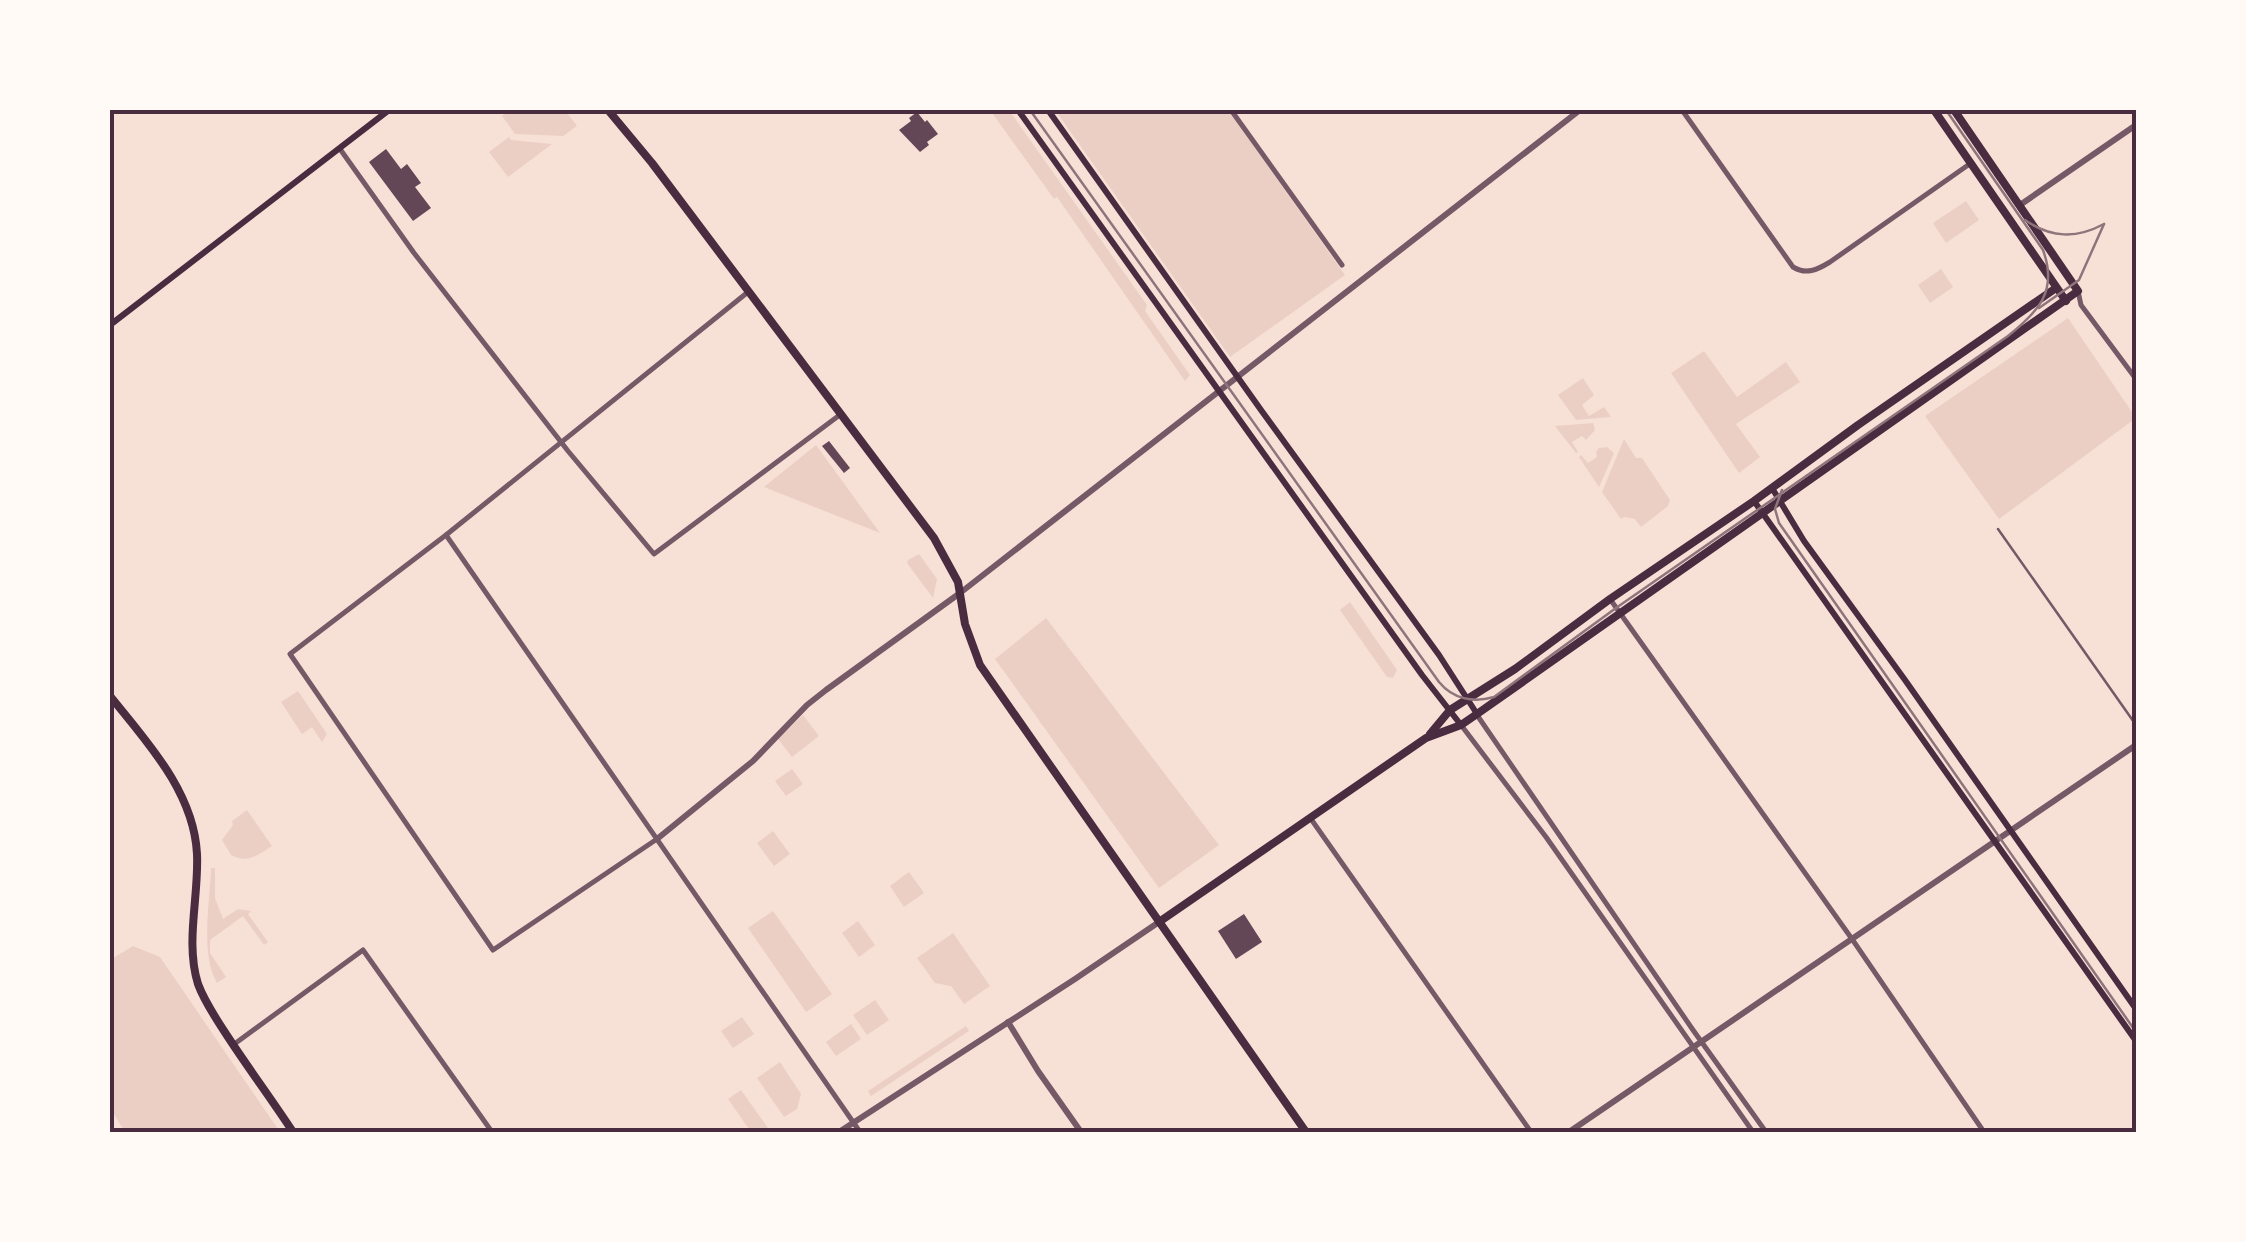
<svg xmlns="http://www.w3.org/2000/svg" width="2246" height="1242" viewBox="0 0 2246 1242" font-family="Commissioner,sans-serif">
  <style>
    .green { fill: #ebcfc5 }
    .building { fill: #644757 }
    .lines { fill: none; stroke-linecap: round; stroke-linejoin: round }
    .service { stroke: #755966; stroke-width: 2.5 }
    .minor { stroke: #755966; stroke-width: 5 }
    .tertiary { stroke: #755966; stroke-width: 6 }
    .secondary { stroke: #4a2c40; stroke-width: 6 }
    .primary { stroke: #4a2c40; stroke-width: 8 }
    .tram { stroke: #8f747c; stroke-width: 2.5 }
    .neatline { fill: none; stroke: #4a2c40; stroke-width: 4 }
  </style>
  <rect width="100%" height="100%" fill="#f7e1d7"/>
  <!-- green -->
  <g class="green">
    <path d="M 510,110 L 565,110 L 577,126 L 563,136 L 515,134 L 502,116 Z"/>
    <path d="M 990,110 L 1009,110 L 1147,305 L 1145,311 L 1190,375 L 1185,381 L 1057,197 L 1054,199 Z"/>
    <path d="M 1055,110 L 1228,110 L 1345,275 L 1230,357 Z"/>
    <path d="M 509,137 L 511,140 L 552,144 L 508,177 L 489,152 Z"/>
    <path d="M 1966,201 L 1979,220 L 1946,243 L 1933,223 Z"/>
    <path d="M 1941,269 L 1953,287 L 1930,303 L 1918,285 Z"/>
    <path d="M 2068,318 L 2136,418 L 1999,519 L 1925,416 Z"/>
    <path d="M 1704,351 L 1737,397 L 1786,362 L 1800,382 L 1736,424 L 1760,457 L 1739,473 L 1671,373 Z"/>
    <path d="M 1583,378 L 1594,395 L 1582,405 L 1589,416 L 1604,407 L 1611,417 L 1576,420 L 1558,395 Z"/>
    <path d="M 1593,423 L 1595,430 L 1586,440 L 1582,436 L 1572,442 L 1578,452 L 1576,453 L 1555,426 Z"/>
    <path d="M 1624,439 L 1636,458 L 1642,458 L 1670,500 L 1668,506 L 1641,527 L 1635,519 L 1624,517 L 1621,519 L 1602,492 Z"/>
    <path d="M 816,445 L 880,533 L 764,487 Z"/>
    <path d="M 1607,447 L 1614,453 L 1599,487 L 1579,457 L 1581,455 L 1588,463 L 1597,457 L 1596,452 L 1599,448 Z"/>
    <path d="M 919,554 L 937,579 L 933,598 L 907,563 L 908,560 Z"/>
    <path d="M 1350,602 L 1397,670 L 1393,678 L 1387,677 L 1340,610 Z"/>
    <path d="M 1046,618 L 1219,845 L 1159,888 L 995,659 Z"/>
    <path d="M 298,691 L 327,734 L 322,742 L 312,727 L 302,734 L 281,702 Z"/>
    <path d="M 803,715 L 819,736 L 792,757 L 778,739 Z"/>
    <path d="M 792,769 L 803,784 L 786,796 L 775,781 Z"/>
    <path d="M 247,810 L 272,846 C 258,855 247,864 231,855 L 222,840 L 233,825 L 232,821 Z"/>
    <path d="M 773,831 L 790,854 L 774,866 L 757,843 Z"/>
    <path d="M 211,868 L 215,868 L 215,898 L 223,919 L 238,909 L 251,911 L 248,914 L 268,942 L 264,945 L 243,916 L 210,940 L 210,953 L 226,977 L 217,983 C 200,954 210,902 211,868 Z"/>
    <path d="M 909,872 L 924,893 L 904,907 L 890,886 Z"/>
    <path d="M 773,911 L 832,994 L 806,1012 L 748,928 Z"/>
    <path d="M 858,921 L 875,945 L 859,957 L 842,933 Z"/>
    <path d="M 953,933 L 990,986 L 964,1004 L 951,986 L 935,983 L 917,958 Z"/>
    <path d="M 133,946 L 160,957 L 280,1132 L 125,1132 L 110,1108 L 110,960 Z"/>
    <path d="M 875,1000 L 889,1020 L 867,1035 L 853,1015 Z"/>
    <path d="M 742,1017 L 754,1034 L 733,1048 L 721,1031 Z"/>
    <path d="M 851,1024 L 861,1039 L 836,1056 L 826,1042 Z"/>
    <path d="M 966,1026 L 969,1031 L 871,1096 L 868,1091 Z"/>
    <path d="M 780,1062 L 801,1094 L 797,1109 L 784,1117 L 757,1078 Z"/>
    <path d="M 741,1090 L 768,1128 L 762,1132 L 751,1132 L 728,1099 Z"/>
  </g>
  <!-- building -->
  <g class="building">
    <path d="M 917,112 L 925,122 L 927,120 L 938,134 L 927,142 L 929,145 L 920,152 L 899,130 L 911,121 L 909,118 Z"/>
    <path d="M 386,149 L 401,169 L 407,164 L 421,183 L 415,187 L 431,208 L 413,221 L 369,162 Z"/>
    <path d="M 829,441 L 850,468 L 844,473 L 822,446 Z"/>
    <path d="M 1244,914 L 1262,942 L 1236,959 L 1218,931 Z"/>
  </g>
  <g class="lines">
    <!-- service -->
    <path class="service" d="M 1998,529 L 2136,725"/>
    <!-- minor -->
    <g class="minor">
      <path d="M 1231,110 L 1342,265"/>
      <path d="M 1682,110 L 1793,267 C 1806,275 1817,270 1830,262 L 1971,163"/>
      <path d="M 340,149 L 414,253 L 568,451 L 654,554 L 841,414"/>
      <path d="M 2078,291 L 2081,305 L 2136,379"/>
      <path d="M 446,535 L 860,1132"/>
      <path d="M 1610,599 L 1852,939 L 1984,1132"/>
      <path d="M 1477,715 L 1693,1030 L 1766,1132"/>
      <path d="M 1461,725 L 1546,837 L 1753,1132"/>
      <path d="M 1311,819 L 1531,1132"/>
      <path d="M 657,839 L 493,950 L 290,654 L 446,535 L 748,292"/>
      <path d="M 233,1045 L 363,950 L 492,1132"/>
    </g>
    <!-- tertiary -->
    <g class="tertiary">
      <path d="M 2020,205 L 2136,125"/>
      <path d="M 657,839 L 753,761 L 807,705 L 826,690 L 960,593 L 1580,110"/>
      <path d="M 1008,1022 L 1038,1071 L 1081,1132"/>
      <path d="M 839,1132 L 1075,979 L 1159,922"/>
      <path d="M 1569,1132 C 1759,1004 1948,875 2136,745"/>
    </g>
    <!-- secondary -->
    <g class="secondary">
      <path d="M 1018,110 L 1422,675 L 1461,725"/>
      <path d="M 1048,110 L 1261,410 L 1439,655 L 1477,714"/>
      <path d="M 110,325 L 389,110"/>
      <path d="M 1772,488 L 1804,541 L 1905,680 L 2136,1009"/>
      <path d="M 1754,501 L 2136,1041"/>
    </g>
    <!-- primary -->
    <g class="primary">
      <path d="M 608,110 L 652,163 L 934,538 L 958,582 L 965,624 L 980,665 L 1306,1132"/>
      <path d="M 1934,110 L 2066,301"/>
      <path d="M 110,696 C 147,742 194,792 197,854 C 199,897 185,942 198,984 C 205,1003 217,1020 228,1037 C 249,1069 272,1100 293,1132"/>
      <path d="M 1430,734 L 1450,710 L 1515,669 L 1610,599 L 1754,501 L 1858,425 L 2056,288"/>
      <path d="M 1159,922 L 1426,738 L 1461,725 L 1477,714 L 2078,291 L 1954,110"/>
    </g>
    <!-- tram -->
    <g class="tram">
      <path d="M 1030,110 L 1439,682 C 1453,699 1473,703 1494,697 L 1616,608 L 2008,336 C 2039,311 2058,291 2043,250 L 1946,110"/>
      <path d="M 2025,220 C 2051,238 2076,239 2104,224"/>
      <path d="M 2039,308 L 2079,280 L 2104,224"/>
      <path d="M 1782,490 L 1775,509 L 1779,523 L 2136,1032"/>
    </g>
  </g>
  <!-- border -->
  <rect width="2246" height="1242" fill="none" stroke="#fffaf5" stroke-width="225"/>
  <rect x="112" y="112" width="2022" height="1018" class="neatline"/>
</svg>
